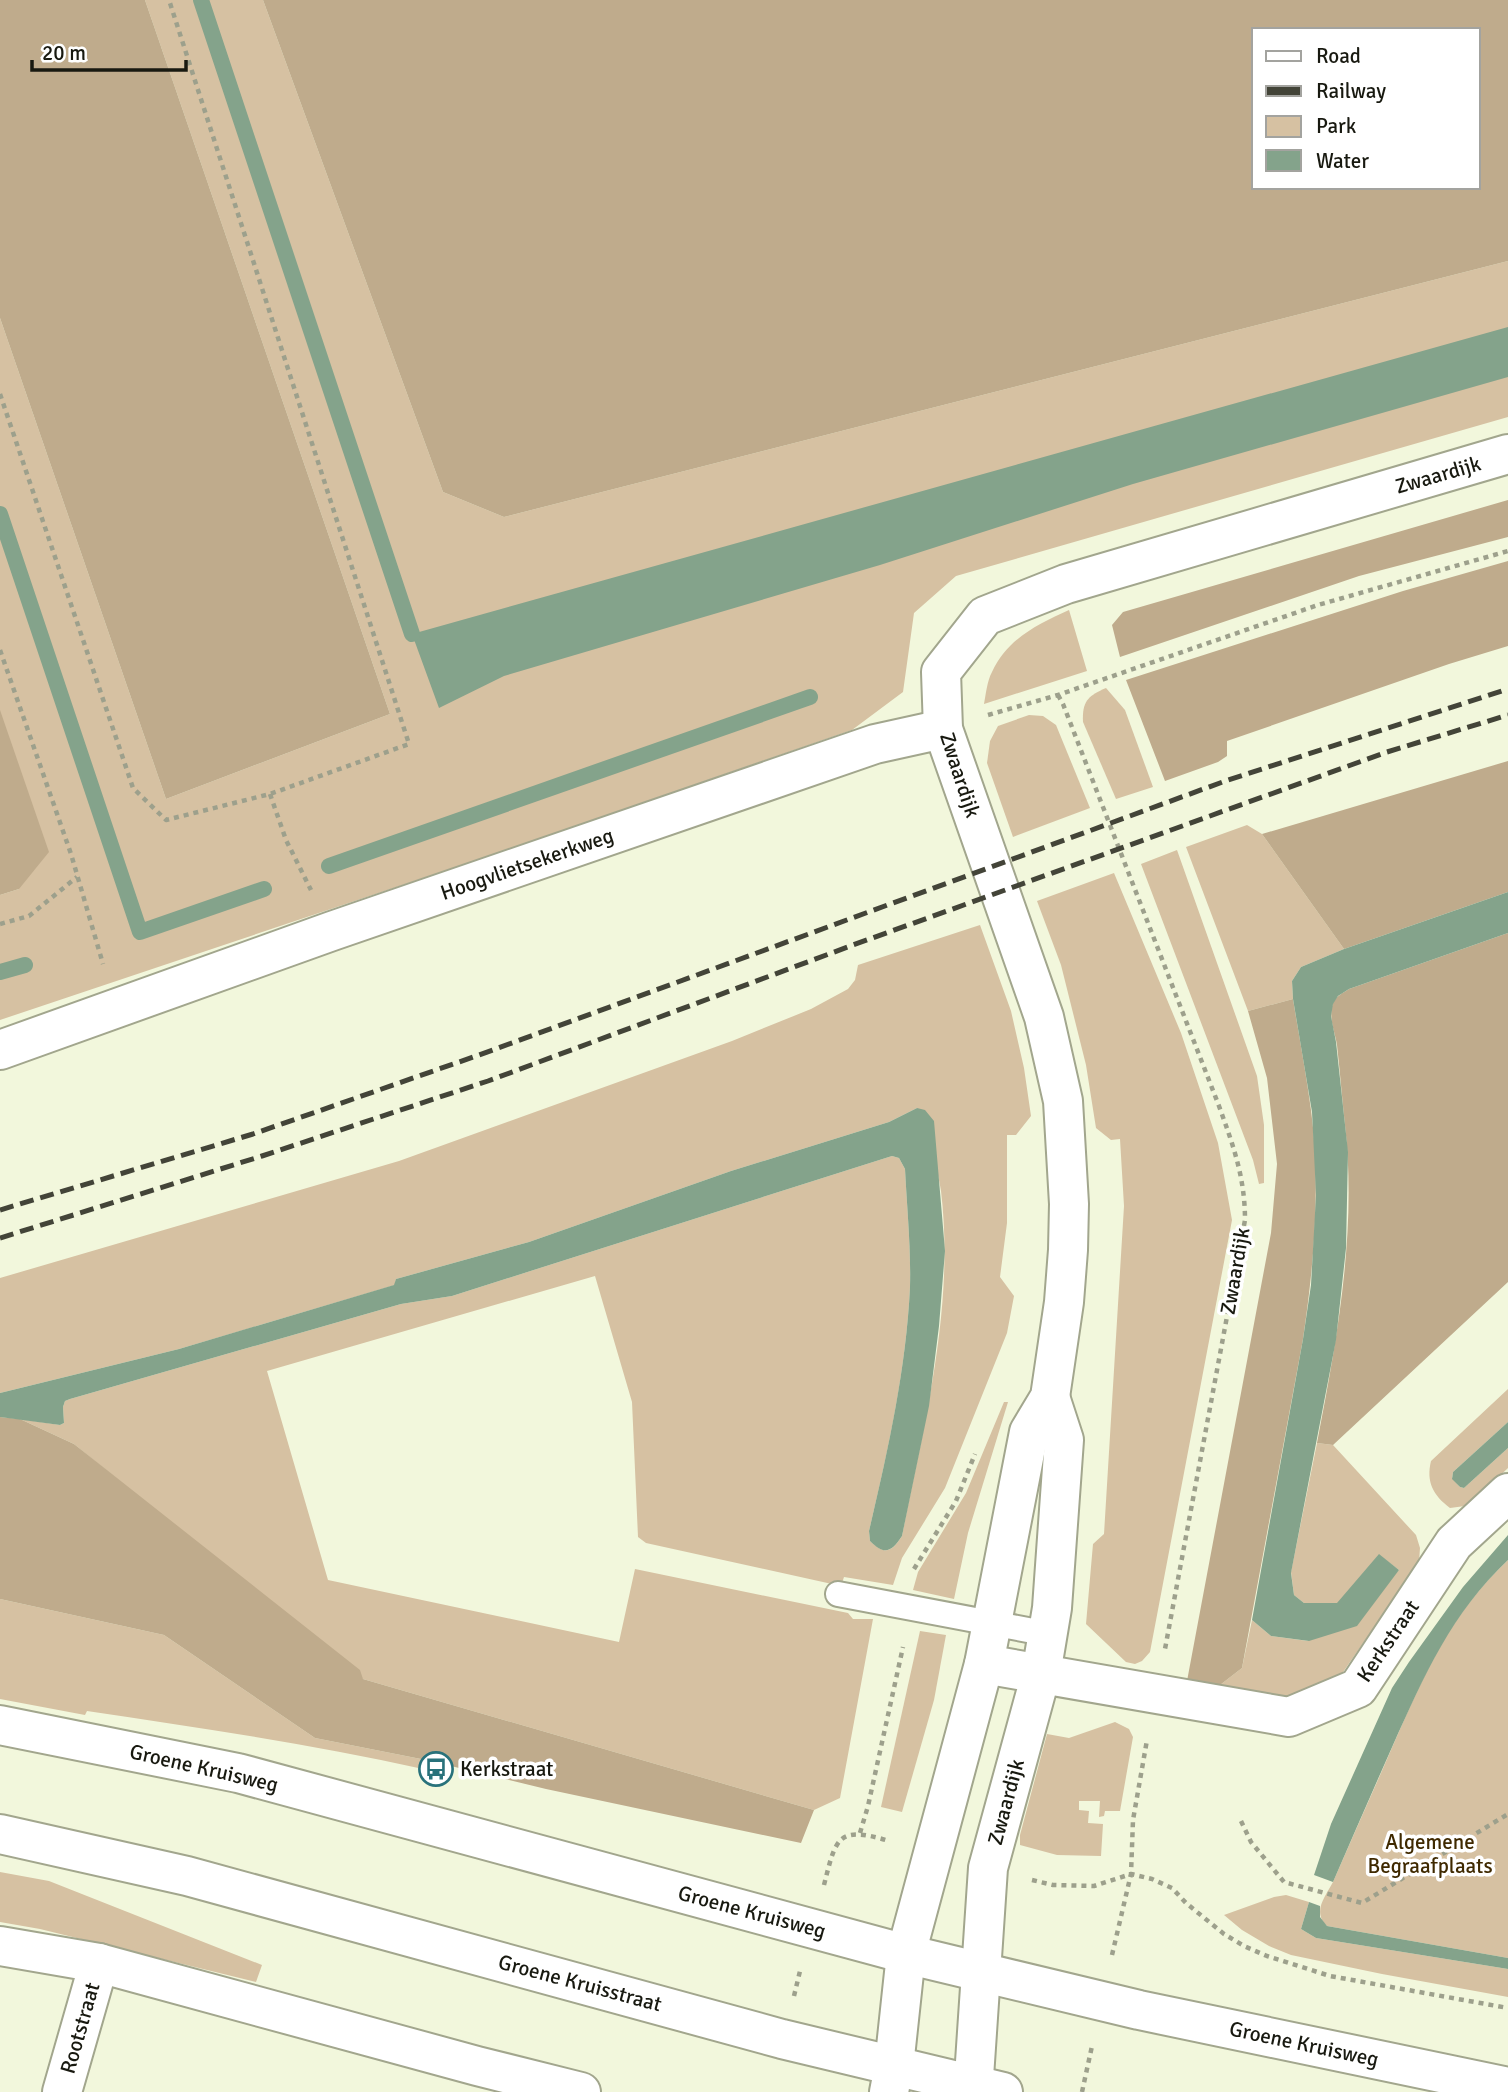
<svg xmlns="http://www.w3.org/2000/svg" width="1508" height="2092" viewBox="0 0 1508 2092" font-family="Signika,sans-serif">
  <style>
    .green { fill: #d6c1a2 }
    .forest { fill: #bfab8c; fill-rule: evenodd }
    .water { fill: #84a38b }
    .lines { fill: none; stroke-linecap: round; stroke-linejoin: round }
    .stream { stroke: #84a38b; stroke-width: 16 }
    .lane-casing { stroke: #a2a68d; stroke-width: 28 }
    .street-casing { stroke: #a2a68d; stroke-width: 42 }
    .secondary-casing { stroke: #a2a68d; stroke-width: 42 }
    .primary-casing { stroke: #a2a68d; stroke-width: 42 }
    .path { stroke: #9da08c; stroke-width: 4.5; stroke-dasharray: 5 5; stroke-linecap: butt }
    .lane { stroke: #fff; stroke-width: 24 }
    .street { stroke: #fff; stroke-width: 38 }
    .secondary { stroke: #fff; stroke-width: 38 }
    .primary { stroke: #fff; stroke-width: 38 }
    .rail { stroke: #434438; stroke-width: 5; stroke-dasharray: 14 7; stroke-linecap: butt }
    .labels { text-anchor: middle; stroke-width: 7; stroke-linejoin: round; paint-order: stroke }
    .street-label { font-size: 21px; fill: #181910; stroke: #fff }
    .poi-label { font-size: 21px; fill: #181910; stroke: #fff; text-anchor: start }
    .park-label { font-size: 21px; fill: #3f2900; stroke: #fff }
  </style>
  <rect width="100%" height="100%" fill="#f2f7dc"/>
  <!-- green -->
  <g class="green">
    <path d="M 145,0 L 263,0 L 443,492 L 504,517 L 1508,261 L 1508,417 L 956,576 L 914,613 L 903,692 L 852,730 L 486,857 L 0,1020 L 0,895 L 19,889 L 0,712 L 0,318 L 166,799 L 390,714 Z"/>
    <path d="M 1069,610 L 1087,671 L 984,704 C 986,694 987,681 992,672 C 1007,639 1038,624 1069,610 Z"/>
    <path d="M 1106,688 L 1125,710 L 1153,787 L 1116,799 L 1083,722 C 1082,701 1088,696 1106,688 Z"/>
    <path d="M 1029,715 L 1043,716 L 1056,725 L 1090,808 L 1013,837 L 987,763 L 990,741 L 998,726 Z"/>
    <path d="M 1247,825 L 1262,834 L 1344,949 L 1301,967 L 1292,981 L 1293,999 L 1248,1011 L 1186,847 Z"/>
    <path d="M 1177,850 L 1257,1076 L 1264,1125 L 1264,1183 L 1259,1184 L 1253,1160 L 1141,864 Z"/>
    <path d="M 1114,873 L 1181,1033 L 1218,1143 L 1232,1220 L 1150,1652 L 1142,1661 L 1135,1664 L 1126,1662 L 1086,1624 L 1093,1544 L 1104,1534 L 1124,1206 L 1120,1139 L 1111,1140 L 1096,1128 L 1086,1065 L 1061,965 L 1037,901 Z"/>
    <path d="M 980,925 L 1011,1011 L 1024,1068 L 1031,1116 L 1016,1135 L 1007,1135 L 1007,1223 L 1000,1277 L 1014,1296 L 1007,1333 L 945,1488 L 902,1558 L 893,1585 L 844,1577 L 841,1586 L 646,1543 L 638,1537 L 632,1402 L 595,1276 L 267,1371 L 328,1580 L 619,1642 L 635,1569 L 848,1613 L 853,1619 L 873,1619 L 840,1798 L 814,1810 L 363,1679 L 74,1444 L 20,1419 L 60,1425 L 64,1423 L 63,1407 L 65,1401 L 70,1399 L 401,1304 L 452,1296 L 892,1156 L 899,1158 L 905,1169 C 907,1208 911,1248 910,1287 C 906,1370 888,1451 869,1531 L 870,1541 C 885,1555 891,1553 902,1536 C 924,1423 955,1307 941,1191 C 938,1167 924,1132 917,1108 L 889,1122 L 731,1171 L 529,1242 L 396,1279 L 395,1285 L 179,1349 L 0,1393 L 0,1278 L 399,1161 L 732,1041 L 811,1009 L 848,989 L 855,980 L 858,965 Z"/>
    <path d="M 1508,1389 L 1508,1422 L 1453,1472 L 1452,1478 L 1460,1487 L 1464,1488 L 1508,1448 L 1508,1468 L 1471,1503 L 1465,1506 L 1450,1508 C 1433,1495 1426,1482 1431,1461 Z"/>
    <path d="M 1004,1402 L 1008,1402 L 968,1533 L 954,1599 L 913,1590 L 918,1572 L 966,1493 Z"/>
    <path d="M 1317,1443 L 1333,1445 L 1416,1535 L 1420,1548 L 1419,1562 L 1341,1675 L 1292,1698 L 1220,1685 L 1242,1668 L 1252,1620 L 1271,1636 L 1308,1641 L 1399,1570 L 1379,1555 L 1338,1603 L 1304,1603 L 1294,1595 L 1291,1572 Z"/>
    <path d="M 1508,1560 L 1508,1958 L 1327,1926 C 1312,1912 1325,1897 1333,1882 C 1352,1838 1372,1794 1391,1750 C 1423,1677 1449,1615 1508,1560 Z"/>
    <path d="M 0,1599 L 164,1635 L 315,1738 L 426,1760 L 423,1769 C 312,1744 199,1728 87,1711 L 85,1715 L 0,1699 Z"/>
    <path d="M 920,1631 L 946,1635 L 934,1700 L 902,1812 L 881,1807 Z"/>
    <path d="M 1115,1722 L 1129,1729 L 1133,1737 L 1120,1811 L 1105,1811 L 1104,1816 L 1099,1817 L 1100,1801 L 1079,1801 L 1079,1810 L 1089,1811 L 1088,1823 L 1103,1824 L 1101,1856 L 1057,1855 L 1020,1845 L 1020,1835 L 1047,1734 L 1069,1738 Z"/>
    <path d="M 0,1872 L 49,1881 L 262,1965 L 256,1982 L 40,1929 L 0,1922 Z"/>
    <path d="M 1286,1895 L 1309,1902 L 1301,1929 L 1316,1938 L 1508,1969 L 1508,1997 L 1382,1974 L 1291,1955 L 1269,1946 L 1242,1930 L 1224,1915 L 1274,1897 Z"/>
  </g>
  <!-- forest -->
  <g class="forest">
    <path d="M 0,0 L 145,0 L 390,714 L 166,799 L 0,318 Z"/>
    <path d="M 263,0 L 1508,0 L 1508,261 L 504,517 L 443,492 ZM 1254,30 L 1478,30 L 1478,187 L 1254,187 Z"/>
    <path d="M 1508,500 L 1508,537 L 1359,576 L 1120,657 L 1112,625 L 1123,612 Z"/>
    <path d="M 1508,561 L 1508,646 L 1449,664 L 1227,741 L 1227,756 L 1218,762 L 1165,781 L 1126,680 L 1403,591 Z"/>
    <path d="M 0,710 L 49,852 L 19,889 L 0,895 Z"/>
    <path d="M 1508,761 L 1508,892 L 1344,949 L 1262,834 Z"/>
    <path d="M 1508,933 L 1508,1282 L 1333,1445 L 1317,1443 C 1337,1339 1357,1232 1345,1125 C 1342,1098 1340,1072 1337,1045 C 1335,1032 1328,1017 1333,1003 C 1336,996 1343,993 1349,989 Z"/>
    <path d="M 1293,999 C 1299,1036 1306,1073 1311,1110 C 1321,1186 1314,1264 1303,1339 L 1242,1668 L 1220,1685 L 1187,1681 L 1271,1233 L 1277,1164 L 1267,1078 L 1248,1011 Z"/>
    <path d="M 0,1417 L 20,1419 L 74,1444 L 360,1670 L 363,1679 L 814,1810 L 801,1843 L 546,1789 L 426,1760 L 315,1738 L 164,1635 L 0,1599 Z"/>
  </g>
  <!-- water -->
  <g class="water">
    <path d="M 1508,327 L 1508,377 L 1133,484 L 880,565 L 504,676 L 439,708 L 412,634 Z"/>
    <path d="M 1508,892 L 1508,933 L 1349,989 L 1338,996 L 1333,1004 L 1331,1016 L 1336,1042 L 1348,1152 L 1346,1248 L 1336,1340 L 1291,1573 L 1294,1595 L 1304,1603 L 1337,1603 L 1379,1554 L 1399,1570 L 1357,1626 L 1309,1641 L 1271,1636 L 1252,1620 L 1303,1339 L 1311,1285 L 1316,1195 L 1312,1112 L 1293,999 L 1292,981 L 1301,967 L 1344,949 Z"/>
    <path d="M 917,1108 L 925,1110 L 934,1121 L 945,1251 L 939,1326 L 929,1406 L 902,1536 C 891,1553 884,1555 870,1541 L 869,1531 C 888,1450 906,1370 910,1287 C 911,1248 907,1208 905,1169 L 899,1158 L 892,1156 L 452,1296 L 401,1304 L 70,1399 L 65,1401 L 63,1407 L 64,1423 L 60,1425 L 0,1417 L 0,1393 L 179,1349 L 394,1285 L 396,1279 L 529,1242 L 731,1171 L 889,1122 Z"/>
    <path d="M 1508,1422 L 1508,1448 L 1464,1488 L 1460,1487 L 1452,1479 L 1453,1472 Z"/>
    <path d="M 1508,1535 L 1508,1560 C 1451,1614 1425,1674 1393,1745 C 1373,1790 1353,1836 1333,1882 L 1314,1875 L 1331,1824 L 1392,1688 L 1409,1662 L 1463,1587 Z"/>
    <path d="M 1309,1902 L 1320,1906 L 1320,1917 L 1327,1926 L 1508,1958 L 1508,1969 L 1316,1938 L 1301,1929 Z"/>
  </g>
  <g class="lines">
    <!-- stream -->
    <g class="stream">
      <path d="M 201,0 L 412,634"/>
      <path d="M 0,514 L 140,932 L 264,889"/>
      <path d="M 329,866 L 810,697"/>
      <path d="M 0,972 L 25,965"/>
    </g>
    <!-- lane casing -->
    <g class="lane-casing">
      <path id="lane" d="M 838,1594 L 1049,1634"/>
    </g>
    <!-- street casing -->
    <g class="street-casing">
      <g id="street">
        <path d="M 0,1050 L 332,931 L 875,744 L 943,729"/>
        <path d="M 984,1664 L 1289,1717 L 1358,1688 L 1454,1543 L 1508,1493"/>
        <path d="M 0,1946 L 99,1963 L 477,2066 L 581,2092"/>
        <path d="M 62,2092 L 99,1963"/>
      </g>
    </g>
    <!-- secondary casing -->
    <g class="secondary-casing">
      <g id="secondary">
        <path d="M 889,2092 L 894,2066 L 906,1954 L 984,1664 L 1029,1432 L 1050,1397 L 1064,1302 L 1068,1250 L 1069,1204 L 1063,1101 L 1044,1017 L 943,729 L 941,672 L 985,616 L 1066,584 L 1508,454"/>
        <path d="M 973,2092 L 988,1868 L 1041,1674 L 1052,1608 L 1064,1440 L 1050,1397"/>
      </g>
    </g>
    <!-- primary casing -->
    <g class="primary-casing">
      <g id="primary">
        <path d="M 0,1725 L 238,1773 L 906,1954 L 1139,2010 L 1508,2087"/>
        <path d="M 0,1834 L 187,1876 L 782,2039 L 1003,2092"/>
      </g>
    </g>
    <!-- path -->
    <g class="path">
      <path d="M 0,394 L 133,788 L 166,820 L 270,794 L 409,744 L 169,0"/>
      <path d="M 0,650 L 71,854 L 103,964"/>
      <path d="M 1058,695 L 1063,704 L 1219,1106 C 1233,1145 1245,1177 1245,1220 L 1165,1649"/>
      <path d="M 988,715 L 1058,695 L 1318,605 L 1508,551"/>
      <path d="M 270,794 L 286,840 L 311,890"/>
      <path d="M 0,924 L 29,916 L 77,877"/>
      <path d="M 914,1569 L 956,1501 L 975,1454"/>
      <path d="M 1241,1821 L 1251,1842 L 1284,1882 L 1362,1903 L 1508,1814"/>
      <path d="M 860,1833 L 868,1806 L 903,1647"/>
      <path d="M 1032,1880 L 1053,1885 L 1094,1886 L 1131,1874 L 1152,1879 L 1172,1888 L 1186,1903 L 1224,1934 L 1244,1946 L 1267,1956 L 1330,1976 L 1508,2008"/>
      <path d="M 824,1885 C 836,1838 837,1825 889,1841"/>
      <path d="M 1112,1955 L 1131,1874 L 1133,1820 L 1147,1740"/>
      <path d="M 794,1996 L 800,1971"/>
      <path d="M 1082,2092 L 1092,2046"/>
    </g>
    <!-- lane -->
    <use href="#lane" class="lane"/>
    <!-- street -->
    <use href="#street" class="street"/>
    <!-- secondary -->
    <use href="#secondary" class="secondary"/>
    <!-- primary -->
    <use href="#primary" class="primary"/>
    <!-- rail -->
    <g class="rail">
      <path d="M 0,1210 L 253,1134 L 479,1055 L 1228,780 L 1508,689"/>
      <path d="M 0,1238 L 262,1156 L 488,1081 L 853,945 L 1387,752 L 1508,715"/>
    </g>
  </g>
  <!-- icons -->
  <defs>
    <g id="bus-ring" transform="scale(1.75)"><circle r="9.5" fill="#fff" stroke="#29727b" stroke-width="1.5"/><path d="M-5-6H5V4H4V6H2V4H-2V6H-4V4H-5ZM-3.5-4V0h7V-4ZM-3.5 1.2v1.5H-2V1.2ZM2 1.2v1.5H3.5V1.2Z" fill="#29727b"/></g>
  </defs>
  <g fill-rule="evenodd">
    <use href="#bus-ring" x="436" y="1769"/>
  </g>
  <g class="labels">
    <!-- street labels -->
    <g class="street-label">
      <text transform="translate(1438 475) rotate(-16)" y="7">Zwaardijk</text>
      <text transform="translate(960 775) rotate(72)" y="7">Zwaardijk</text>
      <text transform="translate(527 864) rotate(-19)" y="7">Hoogvlietsekerkweg</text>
      <text transform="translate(1235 1271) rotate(-80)" y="7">Zwaardijk</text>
      <text transform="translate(1388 1641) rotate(-56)" y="7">Kerkstraat</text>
      <text transform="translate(204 1768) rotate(13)" y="7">Groene Kruisweg</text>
      <text transform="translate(1006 1802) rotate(-75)" y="7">Zwaardijk</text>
      <text transform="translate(752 1912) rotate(15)" y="7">Groene Kruisweg</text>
      <text transform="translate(580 1983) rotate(15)" y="7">Groene Kruisstraat</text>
      <text transform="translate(80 2028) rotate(-74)" y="7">Rootstraat</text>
      <text transform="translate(1304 2044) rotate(12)" y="7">Groene Kruisweg</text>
    </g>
    <!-- poi labels -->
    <g class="poi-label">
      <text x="460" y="1776">Kerkstraat</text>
    </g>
    <!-- park labels -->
    <g class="park-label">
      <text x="1430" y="1849">Algemene<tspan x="1430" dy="24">Begraafplaats</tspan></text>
    </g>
  </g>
  <!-- legend -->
  <rect x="1252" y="28" width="228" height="161" fill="#ffffff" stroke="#a3a39f" stroke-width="2"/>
  <rect x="1266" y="51" width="35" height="10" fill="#ffffff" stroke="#a3a39f" stroke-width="2"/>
  <text x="1316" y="63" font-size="21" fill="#181910">Road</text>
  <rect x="1266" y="86" width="35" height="10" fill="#434438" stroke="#a3a39f" stroke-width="2"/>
  <text x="1316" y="98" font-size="21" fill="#181910">Railway</text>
  <rect x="1266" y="116" width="35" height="21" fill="#d6c1a2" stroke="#a3a39f" stroke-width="2"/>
  <text x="1316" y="133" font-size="21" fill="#181910">Park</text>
  <rect x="1266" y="150" width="35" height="21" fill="#84a38b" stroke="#a3a39f" stroke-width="2"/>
  <text x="1316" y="168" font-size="21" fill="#181910">Water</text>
  <!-- scale -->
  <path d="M32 60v10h154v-10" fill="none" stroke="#181910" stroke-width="3.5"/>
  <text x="42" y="60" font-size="21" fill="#181910" stroke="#ffffff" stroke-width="5" paint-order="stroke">20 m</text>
</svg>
